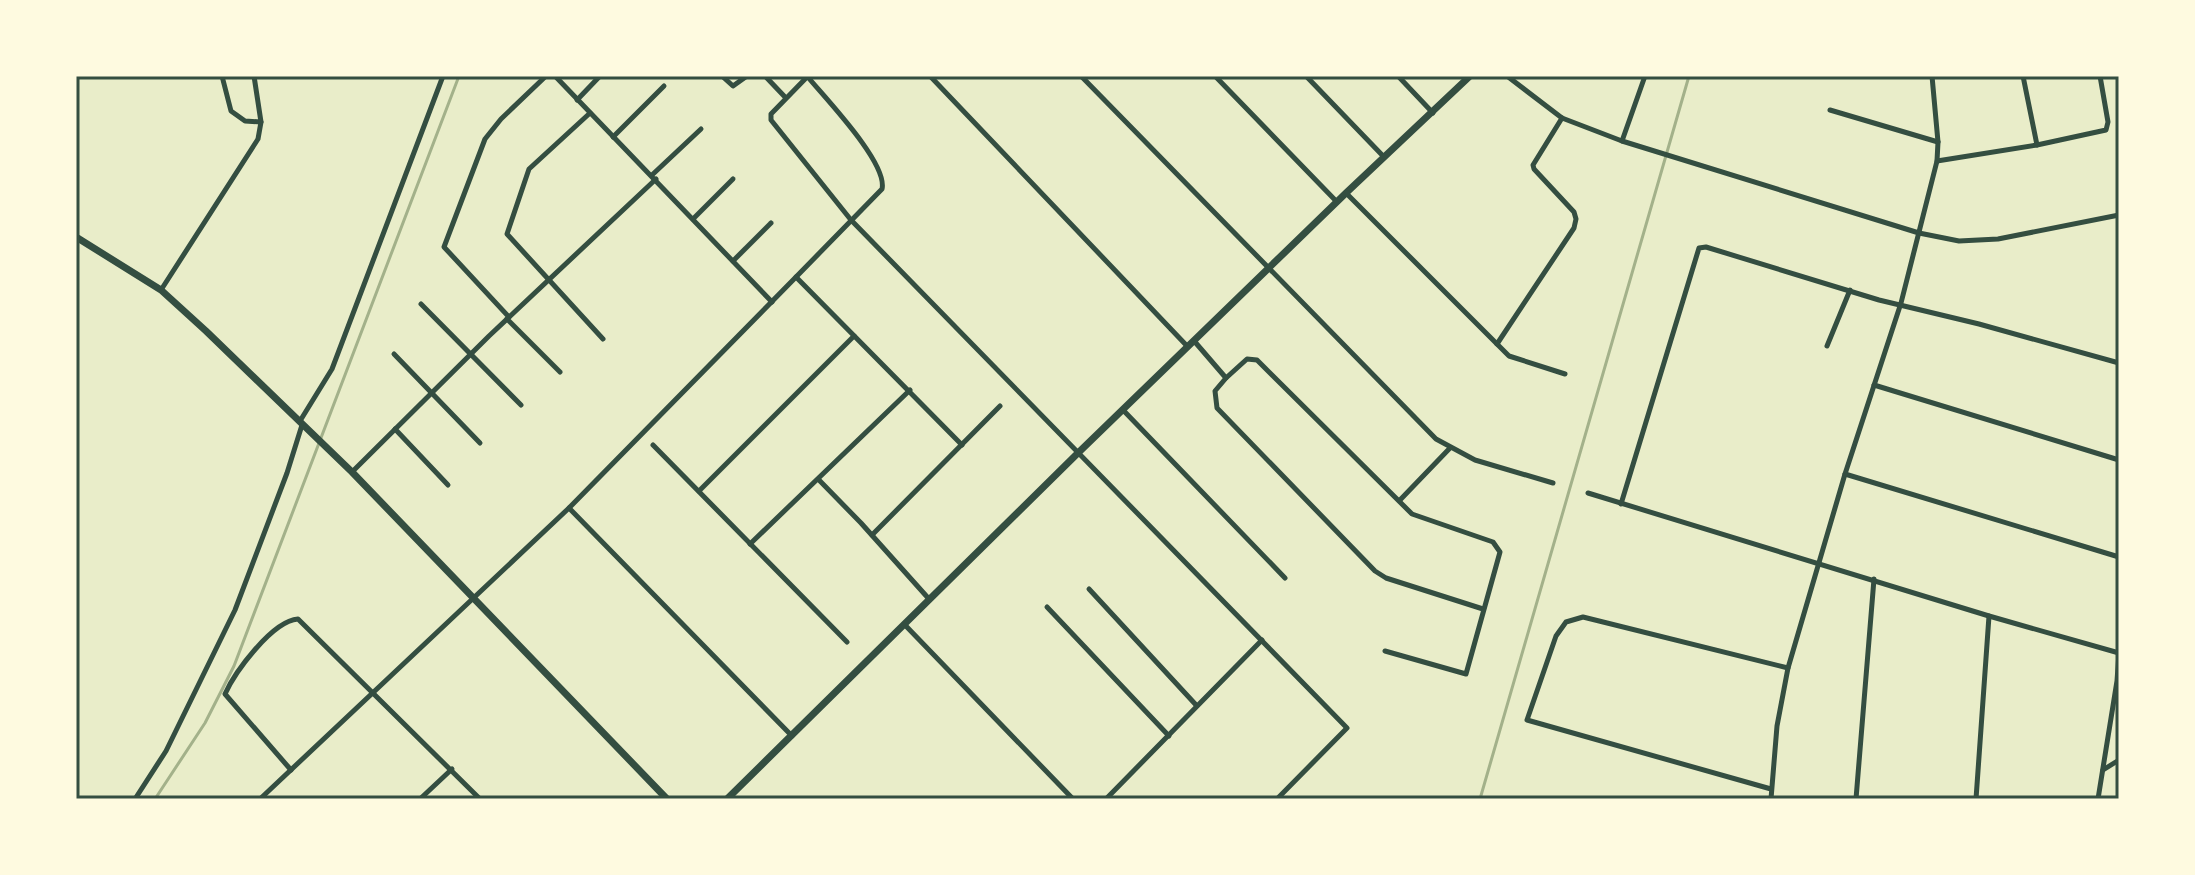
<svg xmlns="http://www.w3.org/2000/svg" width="2195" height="875" viewBox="0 0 2195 875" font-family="Commissioner,sans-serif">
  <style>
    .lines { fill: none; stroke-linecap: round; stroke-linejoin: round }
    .stream { stroke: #a3b18a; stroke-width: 3 }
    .minor { stroke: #344e41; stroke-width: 5 }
    .tertiary { stroke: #344e41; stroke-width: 7 }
    .neatline { fill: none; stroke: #344e41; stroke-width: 3 }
  </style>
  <rect width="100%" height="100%" fill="#e9edc9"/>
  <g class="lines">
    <!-- stream -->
    <g class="stream">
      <path d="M 155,799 L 205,723 L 234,666 L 459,76"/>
      <path d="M 1480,799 L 1689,76"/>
    </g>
    <!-- minor -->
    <g class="minor">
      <path d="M 222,76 L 231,111 L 245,121 L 261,122"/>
      <path d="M 555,76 L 772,302"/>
      <path d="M 722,76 L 733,86 L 747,76"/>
      <path d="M 765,76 L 785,97"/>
      <path d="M 808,76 L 771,114 L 771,120 L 851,220 L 1347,728 L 1277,799"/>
      <path d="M 930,76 L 1188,347"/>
      <path d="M 1081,76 L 1436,439 L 1475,460 L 1553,483"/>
      <path d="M 1215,76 L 1337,202"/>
      <path d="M 1306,76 L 1384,157"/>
      <path d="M 1398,76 L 1433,113"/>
      <path d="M 1507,76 L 1562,118 L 1622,141 L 1919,233 L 1959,241 L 1998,239 L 2119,215"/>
      <path d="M 2023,76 L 2037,145"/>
      <path d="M 577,100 L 600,76"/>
      <path d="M 1830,110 L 1938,142"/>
      <path d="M 590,113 L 529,169 L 507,234 L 603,339"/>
      <path d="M 613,137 L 664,86"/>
      <path d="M 1622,141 L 1645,76"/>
      <path d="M 1937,161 L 2037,145 L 2106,130 L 2108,122 L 2100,76"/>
      <path d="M 652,175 L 701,129"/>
      <path d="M 1346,193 L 1509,356 L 1565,374"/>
      <path d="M 693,219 L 733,179"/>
      <path d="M 733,261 L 771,223"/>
      <path d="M 796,277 L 882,189 C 888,163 825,98 807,76"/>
      <path d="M 161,290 L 258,139 L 261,122 L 254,76"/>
      <path d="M 421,304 L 521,405"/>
      <path d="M 509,317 L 444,247 L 485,139 L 501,119 L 546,76"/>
      <path d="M 507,319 L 560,372"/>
      <path d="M 1195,342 L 1226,378 L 1215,391 L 1217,408 L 1375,571 L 1386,578 L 1483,609"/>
      <path d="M 1497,344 L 1574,228 L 1576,219 L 1574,212 L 1534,169 L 1533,165 L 1562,118"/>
      <path d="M 1827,346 L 1850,290"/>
      <path d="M 394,354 L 480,443"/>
      <path d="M 1226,378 L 1247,359 L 1257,360 L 1412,514 L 1493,542 L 1500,552 L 1466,674 L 1385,651"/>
      <path d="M 1874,385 L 2119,460"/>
      <path d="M 1123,410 L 1285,578"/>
      <path d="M 300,421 L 332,369 L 443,76"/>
      <path d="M 395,429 L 448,485"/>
      <path d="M 653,445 L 847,642"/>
      <path d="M 352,472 L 489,336 L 656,179"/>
      <path d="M 1845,474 L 2119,557"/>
      <path d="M 819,480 L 861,523 L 929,599"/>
      <path d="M 699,491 L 854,336"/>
      <path d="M 1588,493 L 1989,616 L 2119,653"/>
      <path d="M 1400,500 L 1450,448"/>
      <path d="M 1621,504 L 1699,248 L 1706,247 L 1879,300 L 1979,324 L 2119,363"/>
      <path d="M 569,508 L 796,277 L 962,445"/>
      <path d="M 872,535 L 1000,406"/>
      <path d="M 750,544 L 910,390"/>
      <path d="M 1089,589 L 1197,706"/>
      <path d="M 1047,607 L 1169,736"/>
      <path d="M 904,624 L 1073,799"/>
      <path d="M 291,770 L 225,694 C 235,672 272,621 298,619 L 480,799"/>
      <path d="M 2103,770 L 2119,760"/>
      <path d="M 1771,789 L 1527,720 L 1556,636 L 1566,622 L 1583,617 L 1788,668"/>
      <path d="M 135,799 L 166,751 L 235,610 L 287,473 L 302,425"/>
      <path d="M 260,799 L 569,508 L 792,736"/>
      <path d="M 420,799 L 452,769"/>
      <path d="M 1106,799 L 1262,640"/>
      <path d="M 1771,799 L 1777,726 L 1788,668 L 1845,474 L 1901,303 L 1937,161 L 1938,142 L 1932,76"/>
      <path d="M 1856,799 L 1874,579"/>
      <path d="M 1976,799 L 1989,616"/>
      <path d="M 2098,799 L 2117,681 L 2119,653"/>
    </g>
    <!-- tertiary -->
    <g class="tertiary">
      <path d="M 76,237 L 161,290 L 206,331 L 352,472 L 667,799"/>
      <path d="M 727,799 L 1079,452 L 1346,193 L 1470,76"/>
    </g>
  </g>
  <!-- border -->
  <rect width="2195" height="875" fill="none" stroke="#fefae0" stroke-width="156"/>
  <rect x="78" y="78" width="2039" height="719" class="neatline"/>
</svg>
